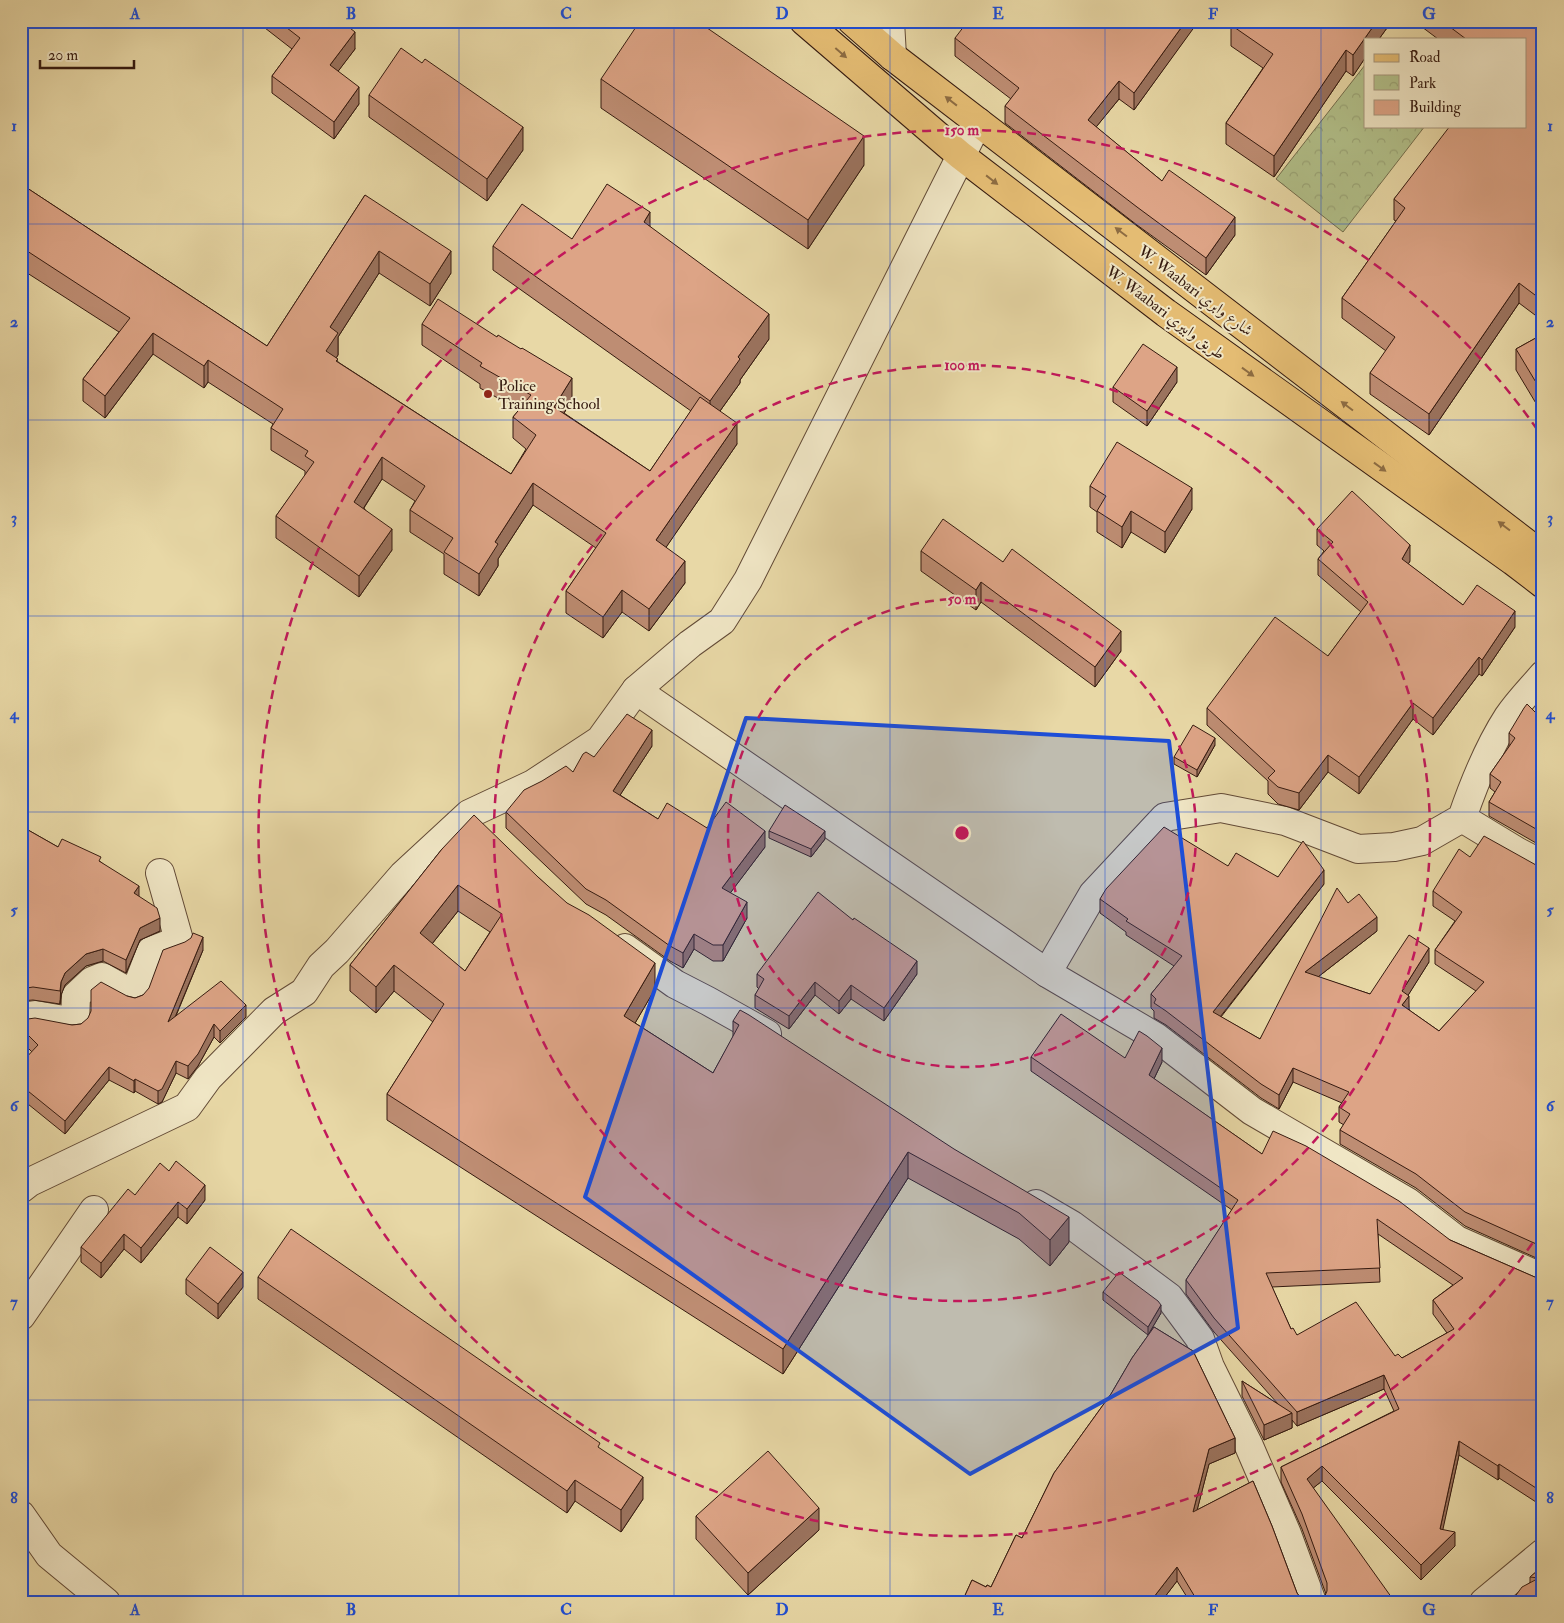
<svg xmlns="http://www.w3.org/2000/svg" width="1564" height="1623" viewBox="0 0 1564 1623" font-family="'IM FELL Double Pica',Amiri,serif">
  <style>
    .park { fill: url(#park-crowns); stroke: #746e4d }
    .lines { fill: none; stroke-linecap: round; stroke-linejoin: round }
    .minor-casing { stroke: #624a36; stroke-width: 30 }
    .major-casing { stroke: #361b10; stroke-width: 30 }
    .minor { stroke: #f0e6c5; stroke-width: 28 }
    .major { stroke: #e4bc73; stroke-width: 28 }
    .wall { fill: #be8d73; stroke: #361b10; fill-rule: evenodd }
    .shaded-wall { fill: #9b735e; stroke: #361b10 }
    .building { fill: #dda486; stroke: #361b10; fill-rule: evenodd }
    .oneway { fill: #8d6c42 }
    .marked { fill: #1d4ed8; fill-opacity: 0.2; stroke: #1d4ed8; stroke-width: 4; stroke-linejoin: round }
    .grid { fill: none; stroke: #1d4ed8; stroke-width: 1; stroke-opacity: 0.55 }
    .ring { fill: none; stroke: #c2185b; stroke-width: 2.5; stroke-dasharray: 9 6 }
    .poi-dot { fill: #8f2418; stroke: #f0e6c5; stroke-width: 2 }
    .labels { text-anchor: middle; stroke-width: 4; stroke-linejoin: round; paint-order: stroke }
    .street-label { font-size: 16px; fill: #361b10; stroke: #f0e6c5 }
    .poi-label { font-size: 16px; fill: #361b10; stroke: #f0e6c5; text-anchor: start }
    .centre { fill: #c2185b; stroke: #f0e6c5; stroke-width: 2.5 }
    .ring-label { font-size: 15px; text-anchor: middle; font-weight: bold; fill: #c2185b; stroke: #f0e6c5; stroke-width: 4; stroke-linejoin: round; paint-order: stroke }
    .neatline { fill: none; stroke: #1d4ed8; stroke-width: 2 }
    .grid-label { font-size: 16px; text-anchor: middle; font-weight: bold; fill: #1d4ed8 }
  </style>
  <defs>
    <pattern id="park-crowns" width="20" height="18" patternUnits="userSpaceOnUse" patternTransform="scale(1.25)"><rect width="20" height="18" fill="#b2c08a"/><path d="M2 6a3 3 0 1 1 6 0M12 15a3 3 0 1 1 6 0" fill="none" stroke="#9aa476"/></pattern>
  </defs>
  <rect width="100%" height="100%" fill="#e8d8a6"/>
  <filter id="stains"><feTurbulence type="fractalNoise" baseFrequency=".004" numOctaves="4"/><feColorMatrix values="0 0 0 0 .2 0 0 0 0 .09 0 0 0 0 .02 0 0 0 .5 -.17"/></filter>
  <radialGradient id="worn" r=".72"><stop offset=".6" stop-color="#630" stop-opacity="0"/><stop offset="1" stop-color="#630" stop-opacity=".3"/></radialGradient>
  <!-- park -->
  <path class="park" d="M 1365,65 L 1365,126 L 1425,126 L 1343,232 L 1276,179 Z"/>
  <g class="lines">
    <!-- minor casing -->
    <g class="minor-casing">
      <g id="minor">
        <path d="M 890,21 L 892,56"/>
        <path d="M 636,690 L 1047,973 L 1156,1037 L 1252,1111 L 1408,1202 L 1457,1240 L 1543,1278"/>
        <path d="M 1462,818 L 1518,852 L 1543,865"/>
        <path d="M 625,948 L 675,984 L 708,1001 L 767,1034"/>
        <path d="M 1047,973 L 1093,894 L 1165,817 L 1221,808 L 1285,821 L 1358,849 L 1394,847 L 1422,841 L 1462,818 C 1474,783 1488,748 1508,717 C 1518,702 1531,689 1543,675"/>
        <path d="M 21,1017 L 35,1015 L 75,1022 L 76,996 L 92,981 L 102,977 L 134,995 L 151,951 L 179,940 L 160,873"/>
        <path d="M 21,1189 L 30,1182 L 187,1107 L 208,1078 L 274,1011 L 304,992 L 321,966 L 337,951 L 403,875 L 469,814 L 533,784 L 600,740 L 636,690 L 690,644 L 722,621 L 748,580 L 978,122"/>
        <path d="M 1036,1204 L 1072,1225 L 1169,1297 L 1200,1339 L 1210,1367 L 1249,1446 L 1287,1534 L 1312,1602"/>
        <path d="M 21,1316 L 94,1210"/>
        <path d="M 21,1515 L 49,1555 L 106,1602"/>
        <path d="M 1484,1602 L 1543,1553"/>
      </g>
    </g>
    <!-- major casing -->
    <g class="major-casing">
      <g id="major">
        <path d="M 804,21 L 960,155 L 1166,313 L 1513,561 L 1543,584"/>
        <path d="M 852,21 L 892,56 L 1543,556"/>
      </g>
    </g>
    <!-- minor -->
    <use href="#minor" class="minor"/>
    <!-- major -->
    <use href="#major" class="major"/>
  </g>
  <!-- wall -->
  <g class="wall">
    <path d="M 256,21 L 351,21 L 347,26 L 355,49 L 338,71 L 359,104 L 334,139 L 272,93 L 272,76 L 292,49 Z"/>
    <path d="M 1198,21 L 1134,110 L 1119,99 L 1096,127 L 1162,181 L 1235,235 L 1206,275 L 1137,225 L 1005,123 L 1005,106 L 1011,99 L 955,56 L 955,38 Z"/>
    <path d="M 1234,21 L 1392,21 L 1379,39 L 1365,39 L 1365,58 L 1353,76 L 1346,71 L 1274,177 L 1226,144 L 1226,123 L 1263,68 L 1231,46 L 1231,25 Z"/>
    <path d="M 1414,21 L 1543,21 L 1543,321 L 1519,303 L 1429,435 L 1370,394 L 1370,373 L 1386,351 L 1342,318 L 1342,298 L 1396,221 L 1394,220 L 1394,199 L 1525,39 L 1438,39 Z"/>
    <path d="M 601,79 L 864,165 L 808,249 L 601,108 Z"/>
    <path d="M 369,95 L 523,150 L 487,201 L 369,117 Z"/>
    <path d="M 21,184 L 267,346 L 365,195 L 451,273 L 430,306 L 379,273 L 338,337 L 338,355 L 336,358 L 338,362 L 511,474 L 526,449 L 513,438 L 513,417 L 519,410 L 480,388 L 480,384 L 422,345 L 422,324 L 572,400 L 564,413 L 650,471 L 691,411 L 493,270 L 493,246 L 572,239 L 650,227 L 769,339 L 740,380 L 740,383 L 720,411 L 737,444 L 666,547 L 685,583 L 649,631 L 622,612 L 603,638 L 566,613 L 566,591 L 596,548 L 533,505 L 498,559 L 498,566 L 479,596 L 444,574 L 444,554 L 410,532 L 410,510 L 415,501 L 382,479 L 364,508 L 392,550 L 359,597 L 276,538 L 276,516 L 305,476 L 305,471 L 271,450 L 271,428 L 273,424 L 208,382 L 204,388 L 153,354 L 105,418 L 83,401 L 83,379 L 119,332 L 21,269 Z"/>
    <path d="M 1543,334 L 1543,415 L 1516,370 L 1516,349 Z"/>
    <path d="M 1177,382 L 1147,426 L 1113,402 L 1113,387 Z"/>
    <path d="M 1090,486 L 1192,509 L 1165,553 L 1131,532 L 1122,548 L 1097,532 L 1097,512 L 1090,507 Z"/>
    <path d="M 1317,529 L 1410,561 L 1408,564 L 1463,605 L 1515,627 L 1482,676 L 1479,674 L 1433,735 L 1413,719 L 1359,794 L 1328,772 L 1299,810 L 1278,804 L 1268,794 L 1268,781 L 1207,725 L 1207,708 L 1328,656 L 1361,612 L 1318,575 L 1318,559 L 1324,551 L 1317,545 Z"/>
    <path d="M 921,551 L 1003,562 L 1121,651 L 1095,687 L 981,602 L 976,610 L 921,571 Z"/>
    <path d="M 1543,711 L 1543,847 L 1489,816 L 1489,802 L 1495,792 L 1490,788 L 1490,774 L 1509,747 L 1509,733 L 1539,716 Z"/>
    <path d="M 1215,745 L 1197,777 L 1174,764 L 1174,757 Z"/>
    <path d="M 652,746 L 620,795 L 658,819 L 707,828 L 765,847 L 730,893 L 747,918 L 723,961 L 713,961 L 694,949 L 683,968 L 670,961 L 606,915 L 586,904 L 506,828 L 506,812 L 573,772 L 594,757 Z"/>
    <path d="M 21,826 L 58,847 L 101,862 L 139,897 L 160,931 L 140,940 L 126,973 L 103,961 L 86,966 L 65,985 L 61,995 L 60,1004 L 33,1000 L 21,1001 Z"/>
    <path d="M 769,831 L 825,839 L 811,857 L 769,838 Z"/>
    <path d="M 442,849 L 538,877 L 655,989 L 635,1023 L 713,1073 L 733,1037 L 733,1021 L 1069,1242 L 1050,1266 L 1019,1239 L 908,1178 L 783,1374 L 387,1120 L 387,1094 L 433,1022 L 394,991 L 376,1013 L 350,991 L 350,965 ZM 458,911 L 490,932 L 465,971 L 432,944 Z"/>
    <path d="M 1470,857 L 1543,866 L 1543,1261 L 1465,1226 L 1416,1188 L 1340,1144 L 1340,1130 L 1344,1125 L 1339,1122 L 1339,1107 L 1342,1103 L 1293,1082 L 1279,1109 L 1261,1098 L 1166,1025 L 1154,1018 L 1154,1011 L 1151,1008 L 1151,994 L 1174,966 L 1126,935 L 1126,932 L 1100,913 L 1100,899 L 1228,866 L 1278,877 L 1324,884 L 1221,1017 L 1260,1039 L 1348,903 L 1377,931 L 1318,977 L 1370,994 L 1429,962 L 1408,995 L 1409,1010 L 1439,1031 L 1476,991 L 1435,964 L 1435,950 L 1455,921 L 1433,906 L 1433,891 Z"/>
    <path d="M 203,950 L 176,1016 L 246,1017 L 220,1043 L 214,1037 L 198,1066 L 188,1079 L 176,1073 L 162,1102 L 158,1104 L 135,1091 L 134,1093 L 109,1080 L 65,1134 L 23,1100 L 21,1101 L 21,1063 L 32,1052 L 21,1041 L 21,1020 L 72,1025 L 81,1024 L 127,996 L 135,998 L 143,995 Z"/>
    <path d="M 757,974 L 917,974 L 884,1021 L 851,999 L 839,1014 L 815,995 L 789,1029 L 755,1008 L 755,995 L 759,989 L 757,987 Z"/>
    <path d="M 1031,1057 L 1125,1058 L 1162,1062 L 1154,1079 L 1262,1154 L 1450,1240 L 1537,1278 L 1536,1502 L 1499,1478 L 1498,1480 L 1459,1455 L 1442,1530 L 1455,1546 L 1421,1580 L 1322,1481 L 1313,1488 L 1392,1602 L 1324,1598 L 1326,1594 L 1302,1529 L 1281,1482 L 1281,1467 L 1394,1411 L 1384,1389 L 1297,1426 L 1292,1420 L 1292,1428 L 1264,1440 L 1242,1396 L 1242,1381 L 1278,1404 L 1214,1332 L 1186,1294 L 1186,1280 L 1232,1210 L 1031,1071 ZM 1378,1234 L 1453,1285 L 1433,1300 L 1433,1314 L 1447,1333 L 1402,1358 L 1297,1335 L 1291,1329 L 1272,1287 L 1380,1282 Z"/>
    <path d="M 135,1195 L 205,1200 L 187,1224 L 178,1217 L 141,1263 L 124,1249 L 101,1278 L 81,1262 L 81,1247 Z"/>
    <path d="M 258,1277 L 600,1449 L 643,1499 L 621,1532 L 575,1501 L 567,1513 L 258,1299 Z"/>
    <path d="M 186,1279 L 243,1287 L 218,1319 L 186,1294 Z"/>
    <path d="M 1103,1292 L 1161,1313 L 1148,1335 L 1103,1300 Z"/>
    <path d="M 1154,1327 L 1193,1351 L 1235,1438 L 1235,1453 L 1209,1464 L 1197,1510 L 1253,1481 L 1272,1526 L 1297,1593 L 1302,1600 L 1306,1602 L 1190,1602 L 1177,1581 L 1161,1602 L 962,1602 L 972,1580 L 986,1587 L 987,1585 L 991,1587 L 1016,1535 L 1022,1538 L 1054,1473 L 1111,1394 L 1132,1358 Z"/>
    <path d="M 696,1516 L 819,1530 L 748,1595 L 696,1539 Z"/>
    <path d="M 1543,1566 L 1543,1602 L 1530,1583 L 1530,1577 Z"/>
  </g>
  <!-- shaded-wall -->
  <g class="shaded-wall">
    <path d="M 339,21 L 351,21 L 339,37 Z"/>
    <path d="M 1186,21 L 1198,21 L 1198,22 L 1134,110 L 1134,93 Z"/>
    <path d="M 1377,21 L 1392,21 L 1379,39 L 1365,39 L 1365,58 L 1353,76 L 1353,55 Z"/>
    <path d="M 355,32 L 355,49 L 330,82 L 330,65 Z"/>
    <path d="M 1346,50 L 1346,71 L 1274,177 L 1274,156 Z"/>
    <path d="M 1119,81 L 1119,99 L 1088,137 L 1088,120 Z"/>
    <path d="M 359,87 L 359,104 L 334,139 L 334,122 Z"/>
    <path d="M 523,127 L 523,150 L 487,201 L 487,179 Z"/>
    <path d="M 864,136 L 864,165 L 808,249 L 808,220 Z"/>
    <path d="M 650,212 L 650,237 L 644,222 Z"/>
    <path d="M 1235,217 L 1235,235 L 1206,275 L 1206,258 Z"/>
    <path d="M 379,251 L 379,273 L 338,337 L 338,355 L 326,373 L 326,351 L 330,327 Z"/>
    <path d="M 451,251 L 451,273 L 430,306 L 430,284 Z"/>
    <path d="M 1519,283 L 1519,303 L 1429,435 L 1429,414 Z"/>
    <path d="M 769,314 L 769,339 L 740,380 L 740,383 L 710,425 L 710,401 L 738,357 Z"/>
    <path d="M 153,333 L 153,354 L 105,418 L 105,396 Z"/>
    <path d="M 208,360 L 208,382 L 204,388 L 204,366 Z"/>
    <path d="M 1177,367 L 1177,382 L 1147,426 L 1147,411 Z"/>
    <path d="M 572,378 L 572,400 L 554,429 L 554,407 Z"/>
    <path d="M 737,423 L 737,444 L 656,562 L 656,540 Z"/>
    <path d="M 382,457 L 382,479 L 354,523 L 354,502 Z"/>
    <path d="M 533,483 L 533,505 L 498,559 L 498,566 L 479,596 L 479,574 L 495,542 Z"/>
    <path d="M 1192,488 L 1192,509 L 1165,553 L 1165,532 Z"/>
    <path d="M 1131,511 L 1131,532 L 1122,548 L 1122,527 Z"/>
    <path d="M 392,529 L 392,550 L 359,597 L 359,576 Z"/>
    <path d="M 1410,545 L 1410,561 L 1402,575 L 1402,559 Z"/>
    <path d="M 685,561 L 685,583 L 649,631 L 649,609 Z"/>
    <path d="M 981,582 L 981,602 L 976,610 L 976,590 Z"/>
    <path d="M 622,590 L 622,612 L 603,638 L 603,617 Z"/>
    <path d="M 1515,611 L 1515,627 L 1482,676 L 1482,660 Z"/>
    <path d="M 1121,631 L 1121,651 L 1095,687 L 1095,667 Z"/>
    <path d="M 1479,657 L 1479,674 L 1433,735 L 1433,718 Z"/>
    <path d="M 1413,703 L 1413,719 L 1359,794 L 1359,777 Z"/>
    <path d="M 652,730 L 652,746 L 613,806 L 613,791 Z"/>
    <path d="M 1215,738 L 1215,745 L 1197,777 L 1197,770 Z"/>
    <path d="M 1328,755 L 1328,772 L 1299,810 L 1299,793 Z"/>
    <path d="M 765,831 L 765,847 L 722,904 L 722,888 Z"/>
    <path d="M 825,831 L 825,839 L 811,857 L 811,849 Z"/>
    <path d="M 1324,870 L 1324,884 L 1213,1026 L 1213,1012 Z"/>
    <path d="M 458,885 L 458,911 L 420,959 L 420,933 Z"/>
    <path d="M 139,886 L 139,898 L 134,893 Z"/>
    <path d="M 747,902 L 747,918 L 723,961 L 723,945 Z"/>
    <path d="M 1377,917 L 1377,931 L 1305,987 L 1305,972 Z"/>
    <path d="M 160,918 L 160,931 L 140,940 L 126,973 L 126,960 L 140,928 Z"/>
    <path d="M 694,934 L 694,949 L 683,968 L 683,953 Z"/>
    <path d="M 203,937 L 203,950 L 168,1034 L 168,1022 Z"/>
    <path d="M 1429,948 L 1429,962 L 1402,1005 L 1402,991 Z"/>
    <path d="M 103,949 L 103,961 L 86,966 L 65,985 L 61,995 L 60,1004 L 61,982 L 65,973 L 86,954 Z"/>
    <path d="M 917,961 L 917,974 L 884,1021 L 884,1008 Z"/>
    <path d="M 655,963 L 655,989 L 624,1042 L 624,1016 Z"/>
    <path d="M 394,965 L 394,991 L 376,1013 L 376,987 Z"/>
    <path d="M 815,982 L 815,995 L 789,1029 L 789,1016 Z"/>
    <path d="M 851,985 L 851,999 L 839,1014 L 839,1001 Z"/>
    <path d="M 1409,996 L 1409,1010 L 1402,1005 Z"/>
    <path d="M 246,1005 L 246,1017 L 220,1043 L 220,1031 Z"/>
    <path d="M 214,1024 L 214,1037 L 198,1066 L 188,1079 L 188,1066 Z"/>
    <path d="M 1162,1048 L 1162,1062 L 1149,1089 L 1149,1075 Z"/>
    <path d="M 176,1061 L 176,1073 L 162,1102 L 158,1104 L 158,1091 Z"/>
    <path d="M 109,1067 L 109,1080 L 65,1134 L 65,1121 Z"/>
    <path d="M 1293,1068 L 1293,1082 L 1279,1109 L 1279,1095 Z"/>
    <path d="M 135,1079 L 135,1091 L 134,1093 L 134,1081 Z"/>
    <path d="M 23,1087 L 23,1100 L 21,1101 L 21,1089 Z"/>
    <path d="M 908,1152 L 908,1178 L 783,1374 L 783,1349 Z"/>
    <path d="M 205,1185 L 205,1200 L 187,1224 L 187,1209 Z"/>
    <path d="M 178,1202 L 178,1217 L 141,1263 L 141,1248 Z"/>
    <path d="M 1069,1217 L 1069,1242 L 1050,1266 L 1050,1240 Z"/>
    <path d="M 124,1234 L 124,1249 L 101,1278 L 101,1263 Z"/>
    <path d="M 243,1272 L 243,1287 L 218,1319 L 218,1304 Z"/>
    <path d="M 1161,1305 L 1161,1313 L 1148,1335 L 1148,1327 Z"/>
    <path d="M 1384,1375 L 1384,1389 L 1297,1426 L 1297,1412 Z"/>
    <path d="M 1292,1413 L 1292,1428 L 1264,1440 L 1264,1425 Z"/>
    <path d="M 1235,1438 L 1235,1453 L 1209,1464 L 1193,1526 L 1193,1512 L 1209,1449 Z"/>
    <path d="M 1459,1441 L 1459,1455 L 1440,1543 L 1440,1529 Z"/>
    <path d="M 1499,1464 L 1499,1478 L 1498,1480 L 1498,1466 Z"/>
    <path d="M 1322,1466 L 1322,1481 L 1307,1493 L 1307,1479 Z"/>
    <path d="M 643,1477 L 643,1499 L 621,1532 L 621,1510 Z"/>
    <path d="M 1543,1478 L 1543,1493 L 1536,1502 L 1536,1488 Z"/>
    <path d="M 575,1480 L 575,1501 L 567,1513 L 567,1491 Z"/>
    <path d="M 819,1508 L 819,1530 L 748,1595 L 748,1573 Z"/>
    <path d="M 1455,1532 L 1455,1546 L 1421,1580 L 1421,1565 Z"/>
    <path d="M 1177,1567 L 1177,1581 L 1161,1602 L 1150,1602 Z"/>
    <path d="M 1392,1598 L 1392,1602 L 1386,1602 Z"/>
  </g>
  <!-- building -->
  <g class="building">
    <path d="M 278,21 L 341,21 L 355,32 L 330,65 L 359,87 L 334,122 L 272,76 L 300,38 Z"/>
    <path d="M 640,21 L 697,21 L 864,136 L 808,220 L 601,79 Z"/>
    <path d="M 968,21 L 1186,21 L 1134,93 L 1119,81 L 1088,120 L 1162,181 L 1169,170 L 1235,217 L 1206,258 L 1137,207 L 1005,106 L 1019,88 L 955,38 Z"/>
    <path d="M 1234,21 L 1377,21 L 1353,55 L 1346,50 L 1274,156 L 1226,123 L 1273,54 L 1231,25 Z"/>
    <path d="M 1442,21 L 1543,21 L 1543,301 L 1519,283 L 1429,414 L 1370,373 L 1395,337 L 1342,298 L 1405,208 L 1394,199 L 1450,126 L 1525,126 L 1525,39 L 1466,39 Z"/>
    <path d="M 401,48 L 422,63 L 425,59 L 523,127 L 487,179 L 369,95 Z"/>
    <path d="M 21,184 L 267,346 L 365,195 L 451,251 L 430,284 L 379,251 L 330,327 L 338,333 L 326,351 L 338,359 L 336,361 L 511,474 L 536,435 L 513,417 L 531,395 L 480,366 L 482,363 L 422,324 L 438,299 L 497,337 L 498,335 L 521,349 L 522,348 L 572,378 L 554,407 L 650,471 L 700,397 L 737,423 L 656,540 L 685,561 L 649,609 L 622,590 L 603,617 L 566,591 L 606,533 L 533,483 L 495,542 L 498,544 L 479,574 L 444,552 L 453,538 L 410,510 L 425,486 L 382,457 L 354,502 L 392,529 L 359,576 L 276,516 L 314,462 L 305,456 L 308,451 L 271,428 L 283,409 L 208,360 L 204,366 L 153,333 L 105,396 L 83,379 L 130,318 L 21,247 Z"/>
    <path d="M 607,184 L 650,212 L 644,222 L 769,314 L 738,357 L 740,359 L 710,401 L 493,246 L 522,204 L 572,239 Z"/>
    <path d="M 1543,334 L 1543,394 L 1516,349 Z"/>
    <path d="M 1143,344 L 1177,367 L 1147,411 L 1113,387 Z"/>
    <path d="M 1117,442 L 1192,488 L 1165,532 L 1131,511 L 1122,527 L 1097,511 L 1106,496 L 1090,486 Z"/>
    <path d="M 1352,491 L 1410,545 L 1402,559 L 1463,605 L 1477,585 L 1515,611 L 1482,660 L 1479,657 L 1433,718 L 1413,703 L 1359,777 L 1328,755 L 1299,793 L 1278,787 L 1268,778 L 1275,771 L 1207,708 L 1275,617 L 1328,656 L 1368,602 L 1318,559 L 1333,542 L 1317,529 Z"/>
    <path d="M 943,519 L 1003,562 L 1012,549 L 1121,631 L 1095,667 L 981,582 L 976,590 L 921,551 Z"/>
    <path d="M 1527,704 L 1539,716 L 1543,711 L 1543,833 L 1489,802 L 1501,782 L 1490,774 L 1515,738 L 1509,733 L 1524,708 Z"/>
    <path d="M 627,714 L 652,730 L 613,791 L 658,819 L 667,803 L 707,828 L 726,802 L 765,831 L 722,888 L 747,902 L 723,945 L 713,945 L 694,934 L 683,953 L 670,946 L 606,900 L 586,889 L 506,812 L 524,790 L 542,781 L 566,766 L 573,772 L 583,754 L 586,752 L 594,757 Z"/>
    <path d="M 1193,725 L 1215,738 L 1197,770 L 1174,757 Z"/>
    <path d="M 785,805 L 825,831 L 811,849 L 769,831 Z"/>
    <path d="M 474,815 L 538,877 L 567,903 L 589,915 L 655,963 L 624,1016 L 713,1073 L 739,1025 L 733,1021 L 740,1010 L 749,1015 L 954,1149 L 1069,1217 L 1050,1240 L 1019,1213 L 908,1152 L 783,1349 L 387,1094 L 444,1004 L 394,965 L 376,987 L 350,965 L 442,849 ZM 458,885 L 502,914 L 465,971 L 420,933 Z"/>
    <path d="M 21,826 L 58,847 L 62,839 L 101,857 L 99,861 L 139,886 L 134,893 L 157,908 L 160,918 L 140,928 L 126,960 L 103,949 L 86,954 L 65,973 L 61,982 L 60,991 L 33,987 L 21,989 Z"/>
    <path d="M 1164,827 L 1228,866 L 1236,853 L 1278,877 L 1303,841 L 1324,870 L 1213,1012 L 1260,1039 L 1337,888 L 1348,903 L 1359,894 L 1377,917 L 1305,972 L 1370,994 L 1409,935 L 1429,948 L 1402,991 L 1409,996 L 1402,1005 L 1439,1031 L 1484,982 L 1435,950 L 1462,912 L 1433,891 L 1459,849 L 1470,857 L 1484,836 L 1536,865 L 1543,866 L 1543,1247 L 1465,1212 L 1416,1174 L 1340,1130 L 1350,1114 L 1339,1107 L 1349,1092 L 1293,1068 L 1279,1095 L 1261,1084 L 1166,1011 L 1154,1003 L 1156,999 L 1151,994 L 1182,956 L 1126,921 L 1128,919 L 1100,899 L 1106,889 Z"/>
    <path d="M 818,892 L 853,920 L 854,918 L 917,961 L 884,1008 L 851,985 L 839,1001 L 815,982 L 789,1016 L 755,995 L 764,979 L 757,974 Z"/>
    <path d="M 193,933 L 203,937 L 168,1022 L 221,981 L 246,1005 L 220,1031 L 214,1024 L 198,1054 L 188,1066 L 176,1061 L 162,1089 L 158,1091 L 135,1079 L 134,1081 L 109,1067 L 65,1121 L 23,1087 L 21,1089 L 21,1063 L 38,1045 L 21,1028 L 21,1020 L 35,1018 L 72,1025 L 81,1024 L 88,1018 L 91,1011 L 91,990 L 101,982 L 127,996 L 135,998 L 143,995 L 149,988 L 163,950 L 185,942 L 191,938 Z"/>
    <path d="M 1061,1014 L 1125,1058 L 1139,1031 L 1147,1036 L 1162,1048 L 1149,1075 L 1262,1154 L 1273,1131 L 1306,1146 L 1399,1201 L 1450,1240 L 1537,1278 L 1543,1279 L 1543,1478 L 1536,1488 L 1499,1464 L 1498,1466 L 1459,1441 L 1440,1529 L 1455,1532 L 1421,1565 L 1322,1466 L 1307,1479 L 1392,1598 L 1386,1602 L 1318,1602 L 1324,1598 L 1327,1591 L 1327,1583 L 1302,1514 L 1281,1467 L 1399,1409 L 1384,1375 L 1297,1412 L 1214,1318 L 1186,1280 L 1238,1200 L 1031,1057 ZM 1377,1219 L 1463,1278 L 1433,1300 L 1454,1329 L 1402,1358 L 1398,1354 L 1395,1356 L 1356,1302 L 1297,1335 L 1293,1328 L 1291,1329 L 1266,1273 L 1380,1268 Z"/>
    <path d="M 176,1161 L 205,1185 L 187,1209 L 178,1202 L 141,1248 L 124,1234 L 101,1263 L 81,1247 L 128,1189 L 135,1195 L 160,1163 L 169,1171 Z"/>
    <path d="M 291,1229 L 600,1443 L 598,1447 L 643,1477 L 621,1510 L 575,1480 L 567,1491 L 258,1277 Z"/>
    <path d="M 210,1247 L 243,1272 L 218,1304 L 186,1279 Z"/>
    <path d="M 1119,1272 L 1158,1301 L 1161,1305 L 1148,1327 L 1103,1292 Z"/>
    <path d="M 1154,1327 L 1193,1351 L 1235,1438 L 1209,1449 L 1193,1512 L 1253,1481 L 1272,1526 L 1297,1593 L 1302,1600 L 1306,1602 L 1198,1602 L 1177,1567 L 1150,1602 L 962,1602 L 972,1580 L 986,1587 L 987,1585 L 991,1587 L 1016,1535 L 1022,1538 L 1054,1473 L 1111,1394 L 1132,1358 Z"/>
    <path d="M 1242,1381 L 1292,1413 L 1264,1425 Z"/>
    <path d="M 768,1451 L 819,1508 L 748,1573 L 696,1516 Z"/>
    <path d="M 1543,1566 L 1543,1602 L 1511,1602 L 1522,1587 L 1539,1578 L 1530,1577 Z"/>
  </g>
  <!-- one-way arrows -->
  <defs><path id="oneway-solid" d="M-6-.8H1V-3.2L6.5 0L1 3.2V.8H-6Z" transform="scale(1.25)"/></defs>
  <g class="oneway">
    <use href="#oneway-solid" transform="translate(841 53) rotate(41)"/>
    <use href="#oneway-solid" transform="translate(951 101) rotate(-142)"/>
    <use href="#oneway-solid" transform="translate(992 180) rotate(38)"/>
    <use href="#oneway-solid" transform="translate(1121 232) rotate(-143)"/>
    <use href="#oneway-solid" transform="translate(1248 372) rotate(36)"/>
    <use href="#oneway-solid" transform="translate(1347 406) rotate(-143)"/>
    <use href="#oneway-solid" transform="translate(1380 467) rotate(36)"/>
    <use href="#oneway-solid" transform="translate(1504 526) rotate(-143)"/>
  </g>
  <!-- marked area -->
  <path class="marked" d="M 746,718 L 1169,741 L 1238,1328 L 970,1474 L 585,1197 Z"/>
  <!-- grid -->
  <path class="grid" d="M 243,21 L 243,1602M 459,21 L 459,1602M 674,21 L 674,1602M 890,21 L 890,1602M 1105,21 L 1105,1602M 1321,21 L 1321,1602M 21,224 L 1543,224M 21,420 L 1543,420M 21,616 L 1543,616M 21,812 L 1543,812M 21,1008 L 1543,1008M 21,1204 L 1543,1204M 21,1400 L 1543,1400"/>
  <!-- distance rings -->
  <g class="ring">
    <circle cx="962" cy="833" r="234"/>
    <circle cx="962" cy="833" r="468"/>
    <path d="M1541 1231A703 703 0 1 1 1541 435"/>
  </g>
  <!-- markers -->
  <circle class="poi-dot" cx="488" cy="394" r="5"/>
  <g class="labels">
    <!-- street labels -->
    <g class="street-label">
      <text transform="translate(1196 290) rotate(37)" y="6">W. Waabari شارع وابري</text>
      <text transform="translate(1166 312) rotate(37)" y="6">W. Waabari طريق وابيري</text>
    </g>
    <!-- poi labels -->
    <g class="poi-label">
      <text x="498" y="391">Police<tspan x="498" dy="18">Training School</tspan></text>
    </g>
  </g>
  <circle cx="962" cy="833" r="8" class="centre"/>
  <g class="ring-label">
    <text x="962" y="135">150 m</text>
    <text x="962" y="370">100 m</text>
    <text x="962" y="604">50 m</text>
  </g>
  <!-- margin -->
  <rect width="1564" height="1623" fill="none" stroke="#e8d8a6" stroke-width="55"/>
  <!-- legend -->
  <rect x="1364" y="38" width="162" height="90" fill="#f0e6c5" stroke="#a6957d"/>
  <rect x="1374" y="54" width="25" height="8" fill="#e4bc73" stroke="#a6957d"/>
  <text x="1409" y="62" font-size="15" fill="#361b10">Road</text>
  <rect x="1374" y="75" width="25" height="15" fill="url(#park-crowns)" stroke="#a6957d"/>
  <text x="1409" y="88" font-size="15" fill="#361b10">Park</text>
  <rect x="1374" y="100" width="25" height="15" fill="#dda486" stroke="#a6957d"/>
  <text x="1409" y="112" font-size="15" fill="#361b10">Building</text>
  <!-- scale -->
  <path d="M40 60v8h94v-8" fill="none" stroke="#361b10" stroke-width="2.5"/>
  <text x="48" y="60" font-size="15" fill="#361b10" stroke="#f0e6c5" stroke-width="4" paint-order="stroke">20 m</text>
  <rect x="28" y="28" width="1508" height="1568" class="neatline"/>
  <g class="grid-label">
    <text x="135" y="19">A</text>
    <text x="351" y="19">B</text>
    <text x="566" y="19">C</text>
    <text x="782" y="19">D</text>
    <text x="998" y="19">E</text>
    <text x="1213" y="19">F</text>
    <text x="1429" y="19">G</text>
    <text x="14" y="131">1</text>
    <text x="1550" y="131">1</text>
    <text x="14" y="327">2</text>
    <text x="1550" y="327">2</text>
    <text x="14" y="523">3</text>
    <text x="1550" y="523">3</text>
    <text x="14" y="719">4</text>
    <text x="1550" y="719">4</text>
    <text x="14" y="915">5</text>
    <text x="1550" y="915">5</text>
    <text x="14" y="1111">6</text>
    <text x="1550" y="1111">6</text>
    <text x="14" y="1307">7</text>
    <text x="1550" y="1307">7</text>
    <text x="14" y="1503">8</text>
    <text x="1550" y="1503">8</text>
    <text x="135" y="1615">A</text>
    <text x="351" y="1615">B</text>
    <text x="566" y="1615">C</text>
    <text x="782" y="1615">D</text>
    <text x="998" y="1615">E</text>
    <text x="1213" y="1615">F</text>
    <text x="1429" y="1615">G</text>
  </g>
  <rect width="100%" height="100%" filter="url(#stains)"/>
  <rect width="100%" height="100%" fill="url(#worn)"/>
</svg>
